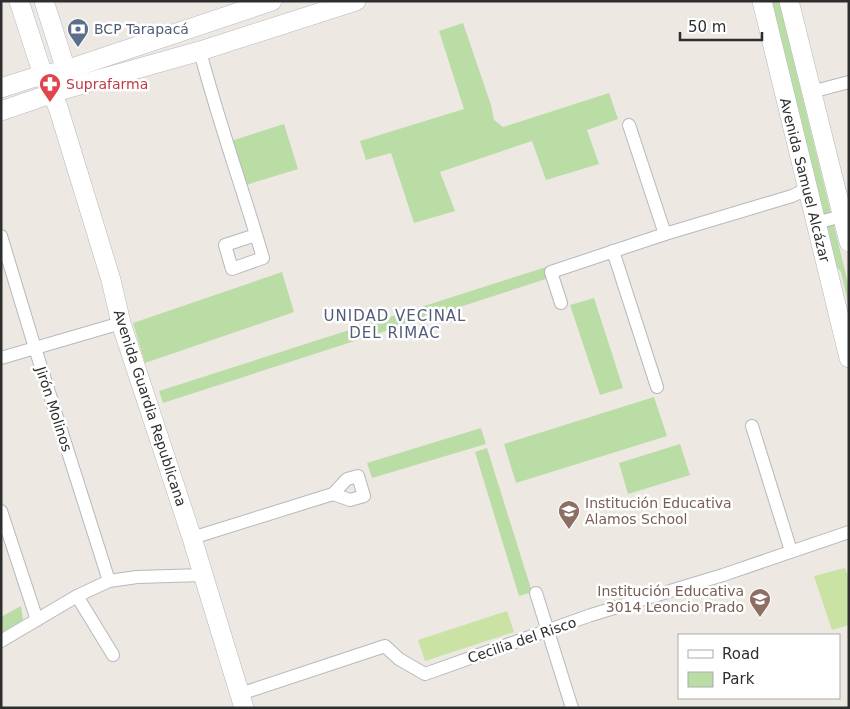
<svg xmlns="http://www.w3.org/2000/svg" width="850" height="709" viewBox="0 0 850 709" font-family="'DejaVu Sans',sans-serif">
  <style>
    .green { fill: #badda6 }
    .pitch { fill: #cae2a3 }
    .lines { fill: none; stroke-linecap: round; stroke-linejoin: round }
    .street-casing { stroke: #b5b8c0; stroke-width: 14 }
    .secondary-casing { stroke: #b5b8c0; stroke-width: 20 }
    .street { stroke: #fff; stroke-width: 12 }
    .secondary { stroke: #fff; stroke-width: 19 }
    .labels { text-anchor: middle; stroke-width: 5; stroke-linejoin: round; paint-order: stroke }
    .service-label { font-size: 14px; fill: #4e5e75; stroke: #fff; text-anchor: start }
    .health-label { font-size: 14px; fill: #be3a42; stroke: #fff; text-anchor: start }
    .street-label { font-size: 14px; fill: #2e2e2e; stroke: #fff }
    .education-label { font-size: 14px; fill: #785e54; stroke: #fff; text-anchor: start }
    .neighbourhood-label { font-size: 15px; letter-spacing: 1px; fill: #535b7a; stroke: #fff }
  </style>
  <rect width="100%" height="100%" fill="#ede8e2"/>
  <!-- green -->
  <g class="green">
    <path d="M 769,1 L 779,1 L 849,287 L 849,307 L 841,272 L 833,262 Z"/>
    <path d="M 463,23 L 491,105 L 494,120 L 503,127 L 609,93 L 618,119 L 587,130 L 599,164 L 546,180 L 532,141 L 440,172 L 455,211 L 414,223 L 391,153 L 366,160 L 360,141 L 464,109 L 439,31 Z"/>
    <path d="M 284,124 L 298,169 L 246,185 L 231,141 Z"/>
    <path d="M 546,267 L 549,278 L 163,403 L 159,391 Z"/>
    <path d="M 282,272 L 294,312 L 145,363 L 133,323 Z"/>
    <path d="M 594,298 L 623,388 L 600,395 L 570,305 Z"/>
    <path d="M 654,397 L 667,436 L 516,483 L 504,444 Z"/>
    <path d="M 481,428 L 486,444 L 372,478 L 367,463 Z"/>
    <path d="M 680,444 L 690,475 L 628,494 L 619,463 Z"/>
    <path d="M 487,448 L 532,592 L 519,596 L 475,452 Z"/>
    <path d="M 21,606 L 23,620 L 1,633 L 1,617 Z"/>
  </g>
  <!-- pitch -->
  <g class="pitch">
    <path d="M 845,568 L 849,579 L 849,625 L 832,630 L 814,576 Z"/>
    <path d="M 507,611 L 514,632 L 425,661 L 418,640 Z"/>
  </g>
  <g class="lines">
    <!-- street casing -->
    <g class="street-casing">
      <g id="street">
        <path d="M 200,51 C 218,121 243,189 263,258 L 232,269 L 225,245 L 256,235"/>
        <path d="M 811,92 L 849,82"/>
        <path d="M 629,125 L 665,234"/>
        <path d="M 816,223 L 849,214"/>
        <path d="M 1,236 L 35,348 L 109,581"/>
        <path d="M 613,251 L 657,387"/>
        <path d="M 561,303 L 551,272 L 665,234 L 792,196 L 807,189"/>
        <path d="M 1,358 L 121,323"/>
        <path d="M 752,426 L 791,551"/>
        <path d="M 1,511 L 37,620"/>
        <path d="M 192,538 L 333,494 L 347,479 L 358,476 L 364,496 L 350,500 L 333,494"/>
        <path d="M 536,593 L 572,708"/>
        <path d="M 77,596 L 113,655"/>
        <path d="M 1,641 L 77,596 L 109,581 L 137,577 L 203,575"/>
        <path d="M 240,694 L 385,646 L 399,659 L 425,674 L 591,615 L 723,575 L 849,532"/>
      </g>
    </g>
    <!-- secondary casing -->
    <g class="secondary-casing">
      <g id="secondary">
        <path d="M 19,1 L 43,75 L 58,107 L 111,280 L 121,323 L 192,538 L 244,708"/>
        <path d="M 44,1 L 66,70 L 65,82"/>
        <path d="M 762,1 L 849,358"/>
        <path d="M 789,1 L 849,242"/>
        <path d="M 1,88 L 32,78 L 66,70 L 272,1"/>
        <path d="M 1,111 L 65,89 L 200,51 L 356,1"/>
      </g>
    </g>
    <!-- street -->
    <use href="#street" class="street"/>
    <!-- secondary -->
    <use href="#secondary" class="secondary"/>
  </g>
  <!-- icons -->
  <defs>
    <g id="bank-pin" transform="scale(1.125)"><path d="M0 17L-7.5 6A9.5 9.5 0 1 1 7.5 6Z" fill="#5c6f8a" stroke="#fff"/><path d="M-6-4H6V4H-6ZM0-2.3a2.3 2.3 0 1 0 0 4.6a2.3 2.3 0 1 0 0-4.6Z" fill="#fff"/></g>
    <g id="pharmacy-pin" transform="scale(1.125)"><path d="M0 17L-7.5 6A9.5 9.5 0 1 1 7.5 6Z" fill="#e0444e" stroke="#fff"/><path d="M-2-6h4v4h4v4h-4v4h-4v-4h-4v-4h4Z" fill="#fff"/></g>
    <g id="school-pin" transform="scale(1.125)"><path d="M0 17L-7.5 6A9.5 9.5 0 1 1 7.5 6Z" fill="#8d6e63" stroke="#fff"/><path d="M0-5L7-2L0 1L-7-2ZM-4 1L0 2.5L4 1V4Q0 6-4 4Z" fill="#fff"/></g>
  </defs>
  <g fill-rule="evenodd">
    <use href="#bank-pin" x="78" y="29"/>
    <use href="#pharmacy-pin" x="50" y="84"/>
    <use href="#school-pin" x="569" y="511"/>
    <use href="#school-pin" x="760" y="599"/>
  </g>
  <g class="labels">
    <!-- service labels -->
    <g class="service-label">
      <text x="94" y="34">BCP Tarapacá</text>
    </g>
    <!-- health labels -->
    <g class="health-label">
      <text x="66" y="89">Suprafarma</text>
    </g>
    <!-- street labels -->
    <g class="street-label">
      <text transform="translate(805 180) rotate(76)" y="5">Avenida Samuel Alcázar</text>
      <text transform="translate(150 408) rotate(72)" y="5">Avenida Guardia Republicana</text>
      <text transform="translate(54 409) rotate(72)" y="5">Jirón Molinos</text>
      <text transform="translate(522 640) rotate(-19)" y="5">Cecilia del Risco</text>
    </g>
    <!-- education labels -->
    <g class="education-label">
      <text x="585" y="508">Institución Educativa<tspan x="585" dy="16">Alamos School</tspan></text>
      <text x="744" y="596" text-anchor="end">Institución Educativa<tspan x="744" dy="16">3014 Leoncio Prado</tspan></text>
    </g>
    <!-- neighbourhood labels -->
    <g class="neighbourhood-label">
      <text x="395" y="321">UNIDAD VECINAL<tspan x="395" dy="17">DEL RIMAC</tspan></text>
    </g>
  </g>
  <!-- border -->
  <rect width="850" height="709" fill="none" stroke="#2e2e2e" stroke-width="5"/>
  <!-- legend -->
  <rect x="678" y="634" width="162" height="65" fill="#ffffff" stroke="#ababab"/>
  <rect x="688" y="650" width="25" height="8" fill="#ffffff" stroke="#ababab"/>
  <text x="722" y="659" font-size="15" fill="#2e2e2e">Road</text>
  <rect x="688" y="672" width="25" height="15" fill="#badda6" stroke="#ababab"/>
  <text x="722" y="684" font-size="15" fill="#2e2e2e">Park</text>
  <!-- scale -->
  <path d="M680 32v8h82v-8" fill="none" stroke="#2e2e2e" stroke-width="2.5"/>
  <text x="688" y="32" font-size="15" fill="#2e2e2e" stroke="#ffffff" stroke-width="4" paint-order="stroke">50 m</text>
</svg>
